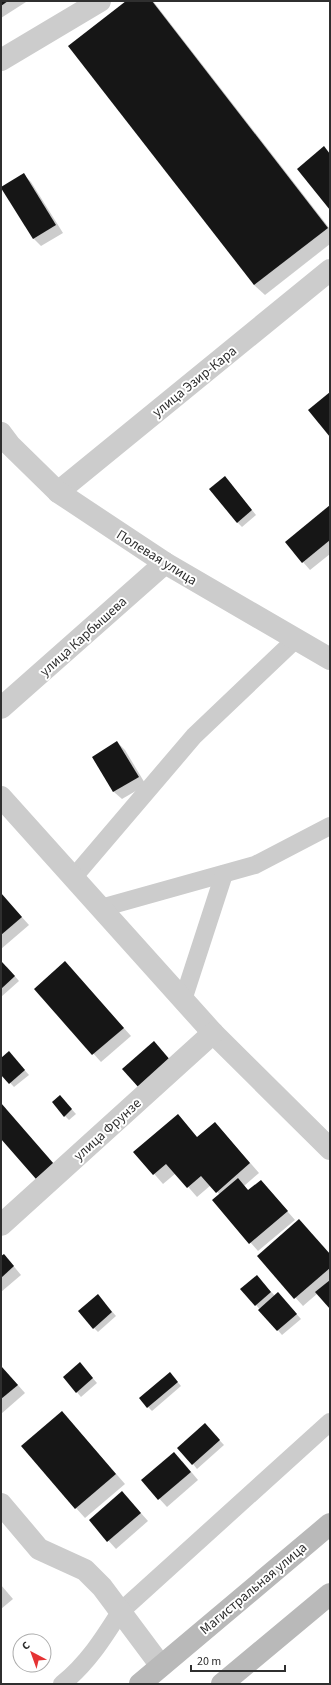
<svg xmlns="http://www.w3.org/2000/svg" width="331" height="1685" viewBox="0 0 331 1685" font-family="'Source Sans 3',sans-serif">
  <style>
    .shadow { fill: #0003 }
    .building { fill: #161616 }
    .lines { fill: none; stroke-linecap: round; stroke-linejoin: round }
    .service { stroke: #ccc; stroke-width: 18 }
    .minor { stroke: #ccc; stroke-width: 22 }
    .tertiary { stroke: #ccc; stroke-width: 22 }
    .secondary { stroke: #b9b9b9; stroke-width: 22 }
    .labels { text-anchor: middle; stroke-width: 4; stroke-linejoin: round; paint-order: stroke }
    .street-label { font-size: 14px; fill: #2f2f2f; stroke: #fff }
  </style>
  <rect width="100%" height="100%" fill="#fff"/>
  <!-- shadow -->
  <g class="shadow">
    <path d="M 1,1 L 26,1 L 26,2 L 1,18 Z"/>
    <path d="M 128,1 L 153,1 L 330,229 L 330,244 L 265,295 L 254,285 Z"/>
    <path d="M 23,174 L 31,182 L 63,233 L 41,246 L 33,238 Z"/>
    <path d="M 229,482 L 256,515 L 242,527 L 237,522 Z"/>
    <path d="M 330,507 L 330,554 L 310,570 L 303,562 Z"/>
    <path d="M 117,742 L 125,750 L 146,785 L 122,799 L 114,792 L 93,757 Z"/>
    <path d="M 1,894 L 29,925 L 1,949 Z"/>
    <path d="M 65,962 L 131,1036 L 101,1062 L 35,989 Z"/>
    <path d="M 1,964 L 7,967 L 19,981 L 1,997 Z"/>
    <path d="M 13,1057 L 29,1075 L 14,1087 L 1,1073 L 1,1059 Z"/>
    <path d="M 64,1101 L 76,1114 L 69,1120 L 65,1116 Z"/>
    <path d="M 215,1123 L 259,1173 L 244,1186 L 249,1191 L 261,1181 L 295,1220 L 258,1251 L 214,1201 L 220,1195 L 211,1185 L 197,1197 L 176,1173 L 163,1184 L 135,1152 L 198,1138 Z"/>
    <path d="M 299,1220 L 330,1254 L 330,1308 L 318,1293 L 303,1306 L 258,1256 Z"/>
    <path d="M 1,1258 L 11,1263 L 21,1275 L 1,1292 Z"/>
    <path d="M 261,1281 L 275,1296 L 282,1298 L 301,1319 L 282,1335 L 256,1305 Z"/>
    <path d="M 102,1300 L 116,1316 L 98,1332 L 94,1328 Z"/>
    <path d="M 1,1366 L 25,1393 L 1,1414 Z"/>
    <path d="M 84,1368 L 97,1383 L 81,1397 L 64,1377 Z"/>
    <path d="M 174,1378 L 181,1386 L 152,1411 L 148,1407 Z"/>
    <path d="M 62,1412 L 125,1484 L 85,1518 L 76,1508 Z"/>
    <path d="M 209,1429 L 224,1445 L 197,1469 L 193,1464 Z"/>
    <path d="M 182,1461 L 198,1480 L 167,1507 L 143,1481 Z"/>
    <path d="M 122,1492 L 148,1521 L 116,1549 L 90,1520 Z"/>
    <path d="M 1,1585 L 13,1599 L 1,1609 Z"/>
  </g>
  <!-- building -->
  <g class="building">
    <path d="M 1,1 L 8,1 L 1,6 Z"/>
    <path d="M 126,1 L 152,1 L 328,228 L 254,285 L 68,46 Z"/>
    <path d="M 324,146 L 330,154 L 330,210 L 297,169 Z"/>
    <path d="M 24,173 L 56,225 L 33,239 L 1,188 L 1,187 Z"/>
    <path d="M 330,392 L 330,437 L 308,410 Z"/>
    <path d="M 225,476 L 252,510 L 237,523 L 209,489 Z"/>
    <path d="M 330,505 L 330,540 L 302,563 L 285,542 Z"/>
    <path d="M 117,741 L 139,777 L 113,792 L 92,757 Z"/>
    <path d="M 1,893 L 22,917 L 1,935 Z"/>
    <path d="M 65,961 L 124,1028 L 92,1055 L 34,989 Z"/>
    <path d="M 2,962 L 15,976 L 1,989 L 1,963 Z"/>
    <path d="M 154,1041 L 171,1061 L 140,1089 L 122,1069 Z"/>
    <path d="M 9,1051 L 25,1070 L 9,1084 L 1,1075 L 1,1058 Z"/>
    <path d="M 60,1095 L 72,1109 L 64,1117 L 52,1102 Z"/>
    <path d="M 1,1103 L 54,1164 L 36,1179 L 1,1139 Z"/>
    <path d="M 178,1114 L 197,1137 L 215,1122 L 250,1163 L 216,1193 L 201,1176 L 187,1188 L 166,1164 L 153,1175 L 133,1152 Z"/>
    <path d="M 238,1178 L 248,1190 L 261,1180 L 288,1211 L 249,1244 L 212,1200 Z"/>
    <path d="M 299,1219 L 330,1254 L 330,1268 L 294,1299 L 257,1256 Z"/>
    <path d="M 4,1254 L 14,1266 L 1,1278 L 1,1256 Z"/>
    <path d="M 257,1275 L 271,1292 L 255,1306 L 240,1289 Z"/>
    <path d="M 330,1280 L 330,1309 L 315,1292 Z"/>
    <path d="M 278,1292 L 297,1314 L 277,1331 L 258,1310 Z"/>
    <path d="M 98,1294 L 112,1312 L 93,1329 L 78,1311 Z"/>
    <path d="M 80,1362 L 93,1378 L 76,1393 L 63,1377 Z"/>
    <path d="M 1,1366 L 18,1385 L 1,1399 Z"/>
    <path d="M 170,1372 L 178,1382 L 147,1408 L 139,1398 Z"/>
    <path d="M 62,1411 L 116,1474 L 75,1509 L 21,1446 Z"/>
    <path d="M 205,1423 L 220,1440 L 192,1465 L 177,1448 Z"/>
    <path d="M 174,1452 L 191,1472 L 158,1500 L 141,1480 Z"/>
    <path d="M 122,1491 L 141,1513 L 107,1542 L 89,1520 Z"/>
  </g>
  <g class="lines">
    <!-- service -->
    <g class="service">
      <path d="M 73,878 L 194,736 L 296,639"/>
      <path d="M 101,908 L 255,865 L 330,826"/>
      <path d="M 183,1000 L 224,874"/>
      <path d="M 62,1684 C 87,1664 103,1639 120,1612 L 330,1422"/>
    </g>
    <!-- minor -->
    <g class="minor">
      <path d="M 1,60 L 100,1"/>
      <path d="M 58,492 L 330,270"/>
      <path d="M 1,708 L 165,563"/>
      <path d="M 1,797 L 213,1033 L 330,1149"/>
      <path d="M 1,1225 L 213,1033"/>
      <path d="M 1,1504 L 39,1549 L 85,1570 L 102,1587 L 161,1666"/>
    </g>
    <!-- tertiary -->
    <path class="tertiary" d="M 1,433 L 10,445 L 58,492 L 165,563 L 330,659"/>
    <!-- secondary -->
    <g class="secondary">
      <path d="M 140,1684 L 330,1524"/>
      <path d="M 222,1684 L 330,1594"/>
    </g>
  </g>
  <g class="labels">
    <!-- street labels -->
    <g class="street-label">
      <text transform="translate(194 381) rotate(-39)" y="5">улица Эзир-Кара</text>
      <text transform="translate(157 557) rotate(32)" y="5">Полевая улица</text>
      <text transform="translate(83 636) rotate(-42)" y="5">улица Карбышева</text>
      <text transform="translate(107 1129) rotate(-42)" y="5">улица Фрунзе</text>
      <text transform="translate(253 1588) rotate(-40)" y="5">Магистральная улица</text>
    </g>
  </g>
  <!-- border -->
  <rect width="331" height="1685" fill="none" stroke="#2f2f2f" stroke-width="4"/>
  <!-- north arrow -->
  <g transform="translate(32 1653) rotate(319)"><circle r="19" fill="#ffffff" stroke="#acacac"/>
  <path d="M0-3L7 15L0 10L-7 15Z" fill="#e53334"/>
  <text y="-6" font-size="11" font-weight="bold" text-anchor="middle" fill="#2f2f2f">С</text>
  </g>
  <!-- scale -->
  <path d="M191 1665v6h94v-6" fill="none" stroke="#2f2f2f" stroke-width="2"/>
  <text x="197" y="1665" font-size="12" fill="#2f2f2f" stroke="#ffffff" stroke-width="3" paint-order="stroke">20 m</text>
</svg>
